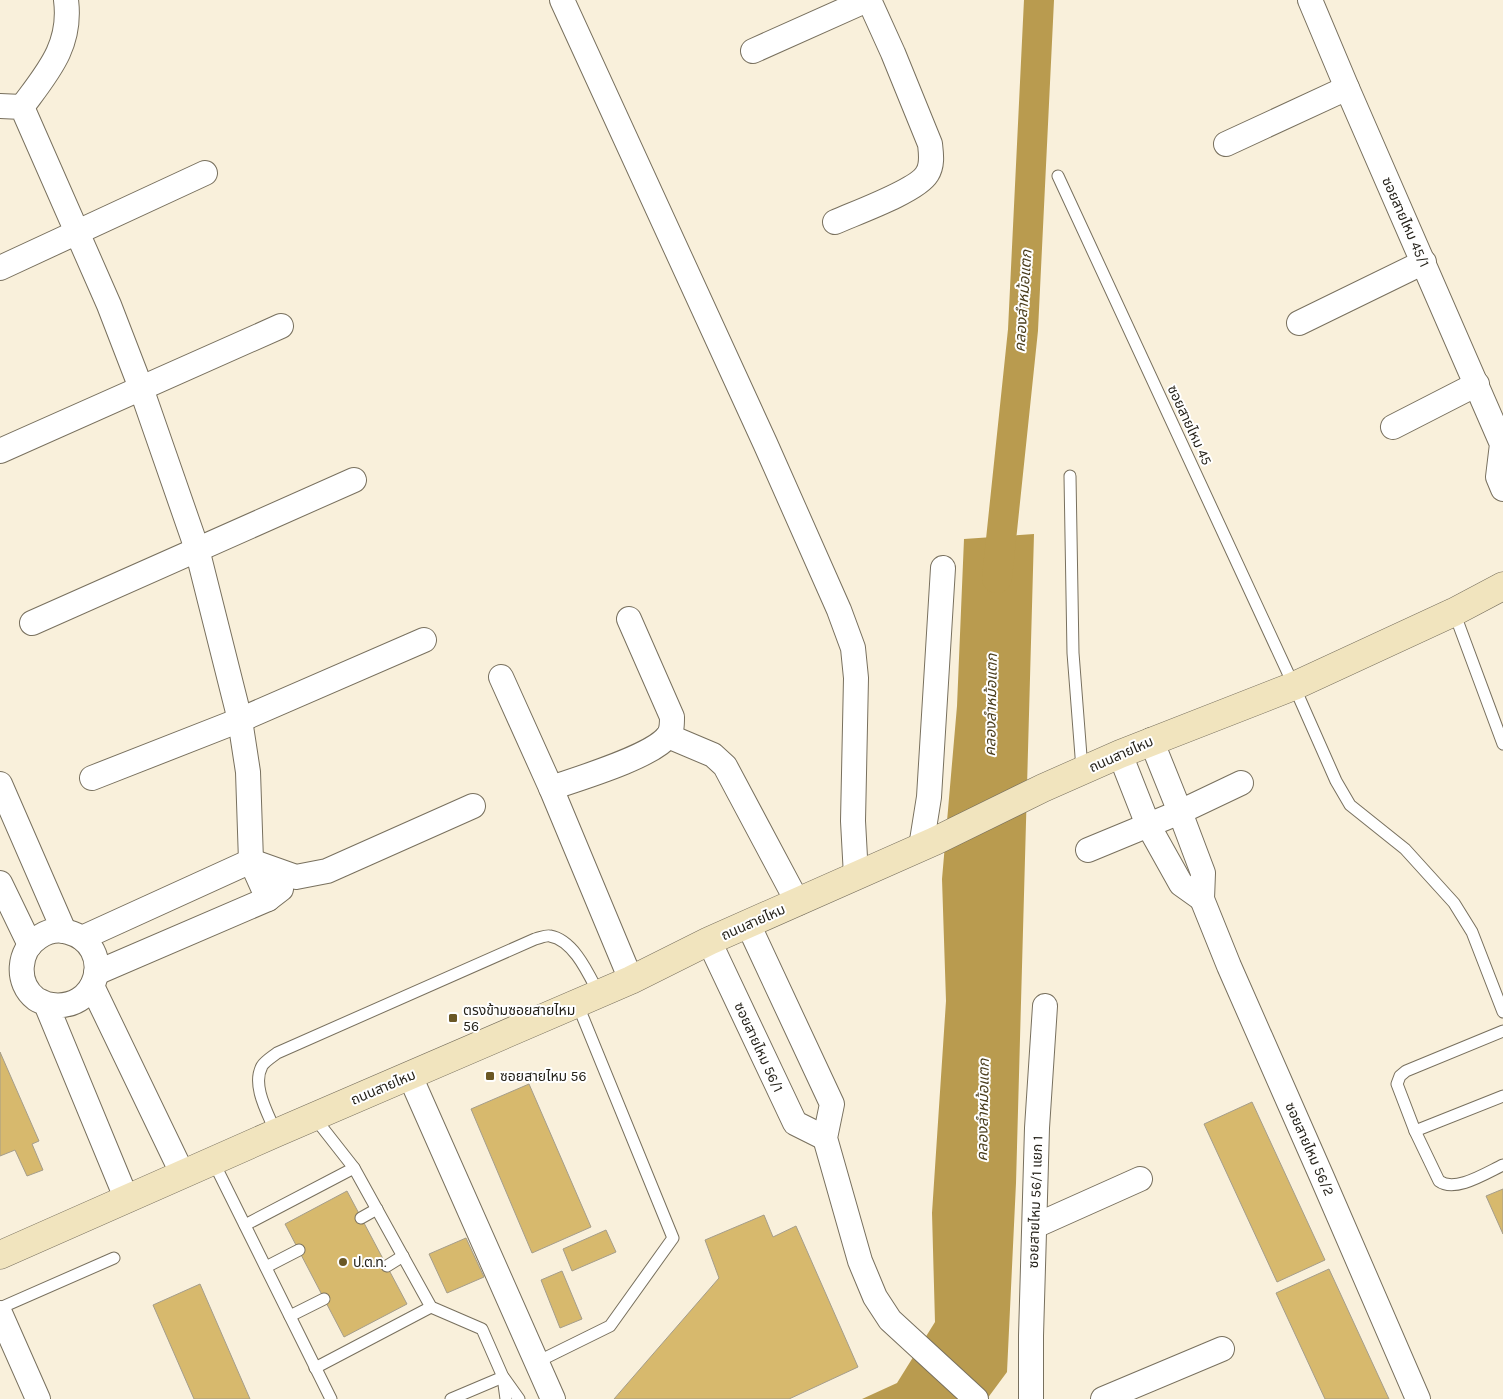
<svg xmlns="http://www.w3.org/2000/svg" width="1503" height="1399" viewBox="0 0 1503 1399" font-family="Karla,'Noto Sans Thai',sans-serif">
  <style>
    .water { fill: #b99b4f }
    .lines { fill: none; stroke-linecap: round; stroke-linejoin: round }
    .canal { stroke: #b99b4f; stroke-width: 30 }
    .building { fill: #d7b96d; stroke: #a59d8a }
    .service-casing { stroke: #78705e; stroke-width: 13 }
    .minor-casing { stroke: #78705e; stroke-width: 26 }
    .secondary-casing { stroke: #78705e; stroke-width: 29 }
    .service { stroke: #fff; stroke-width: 11 }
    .minor { stroke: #fff; stroke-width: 24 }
    .secondary { stroke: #f1e4be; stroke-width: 28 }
    .poi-dot { fill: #6a5725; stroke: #fff; stroke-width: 2 }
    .labels { text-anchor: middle; stroke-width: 4; stroke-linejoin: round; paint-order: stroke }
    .street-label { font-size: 14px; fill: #26231b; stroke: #fff }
    .poi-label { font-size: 14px; fill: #26231b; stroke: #fff; text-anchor: start }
    .water-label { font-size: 15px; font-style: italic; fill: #493c1b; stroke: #fff }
  </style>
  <rect width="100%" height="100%" fill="#f9f0db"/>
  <!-- water -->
  <path class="water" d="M 1034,534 L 1016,1183 L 1007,1372 L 987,1399 L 862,1399 L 897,1383 L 935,1322 L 932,1213 L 946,1001 L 942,879 L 957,706 L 964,539 Z"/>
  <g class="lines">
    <!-- canal -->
    <path class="canal" d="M 997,578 L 1023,330 L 1039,0"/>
  </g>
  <!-- building -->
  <g class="building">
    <path d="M 0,1052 L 39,1141 L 32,1144 L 43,1170 L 27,1176 L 15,1150 L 0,1156 Z"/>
    <path d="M 529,1084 L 591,1227 L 532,1253 L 471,1109 Z"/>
    <path d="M 1252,1102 L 1325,1260 L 1277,1282 L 1204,1124 Z"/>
    <path d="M 1503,1189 L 1503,1234 L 1486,1196 Z"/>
    <path d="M 347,1191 L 407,1304 L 344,1337 L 285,1224 Z"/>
    <path d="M 764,1215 L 773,1237 L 796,1226 L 858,1367 L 789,1399 L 614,1399 L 719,1278 L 705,1240 Z"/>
    <path d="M 606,1230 L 616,1252 L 572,1271 L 563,1249 Z"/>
    <path d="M 466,1238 L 484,1277 L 447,1293 L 429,1254 Z"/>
    <path d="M 1329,1269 L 1389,1399 L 1325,1399 L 1276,1293 Z"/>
    <path d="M 562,1271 L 582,1319 L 560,1328 L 541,1280 Z"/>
    <path d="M 200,1284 L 250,1399 L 194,1399 L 153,1305 Z"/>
  </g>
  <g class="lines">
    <!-- service casing -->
    <g class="service-casing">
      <g id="service">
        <path d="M 1058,176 L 1294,686 L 1336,781 L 1350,805 L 1405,849 L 1454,903 L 1472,932 L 1503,1012"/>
        <path d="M 1070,476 L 1073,653 L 1082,769"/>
        <path d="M 1454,612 L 1503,744"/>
        <path d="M 1503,1031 L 1406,1071 L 1400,1076 L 1397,1084 L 1415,1131 L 1439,1181 C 1455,1193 1486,1173 1503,1165"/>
        <path d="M 314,1117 L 354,1168 L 431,1307 L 482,1329 L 503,1377 L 506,1399"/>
        <path d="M 1415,1131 L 1503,1096"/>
        <path d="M 276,1133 C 269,1115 251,1086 262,1066 C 265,1061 272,1057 277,1053 L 535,939 C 540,938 546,935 550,936 C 574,940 589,975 599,994"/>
        <path d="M 213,1161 L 331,1399"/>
        <path d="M 361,1218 L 377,1209"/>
        <path d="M 245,1225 L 354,1168"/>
        <path d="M 387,1266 L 403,1256"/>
        <path d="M 266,1267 L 299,1250"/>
        <path d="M 0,1308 L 114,1258"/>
        <path d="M 290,1316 L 324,1299"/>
        <path d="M 537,1362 L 610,1326 L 673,1238 L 577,1003"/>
        <path d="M 315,1368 L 431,1307"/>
        <path d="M 504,1378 L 519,1399"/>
        <path d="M 451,1399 L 503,1377"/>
      </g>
    </g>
    <!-- minor casing -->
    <g class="minor-casing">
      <g id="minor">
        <path d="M 562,0 L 765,443 L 839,610 L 853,648 L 856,678 L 853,821 L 856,876"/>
        <path d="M 1310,0 L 1347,88 L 1502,444 L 1498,477 L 1503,489"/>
        <path d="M 753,51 L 867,0"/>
        <path d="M 0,106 L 22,107 L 109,305 L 141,388 L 197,549 L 240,720 L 248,772 L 251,861 L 268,899"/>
        <path d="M 22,107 C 47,73 72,46 66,0"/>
        <path d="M 1226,144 L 1347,88"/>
        <path d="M 835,222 C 855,213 917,191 927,174 C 933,165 931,153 930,144 L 893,53 L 869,0"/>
        <path d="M 0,268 L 205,173"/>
        <path d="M 1299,323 L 1424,262"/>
        <path d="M 1393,427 L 1477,384"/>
        <path d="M 0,451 L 281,326"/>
        <path d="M 32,623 L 354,480"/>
        <path d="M 501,677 L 551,788 L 631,980"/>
        <path d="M 668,736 L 713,755 L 725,766 L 798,903"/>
        <path d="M 1151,740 L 1180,812 L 1203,873 L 1202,899 L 1229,966 L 1321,1175 L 1418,1399"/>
        <path d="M 1120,754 L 1148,825 L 1181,884 L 1202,899"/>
        <path d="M 92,778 L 240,720 L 424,640"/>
        <path d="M 0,784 L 64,931"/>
        <path d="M 551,788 C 577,779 652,757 668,736 C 672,731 672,724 672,717 L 629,619"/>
        <path d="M 921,847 L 929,797 L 943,568"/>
        <path d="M 1088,850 L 1180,812 L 1241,783"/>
        <path d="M 0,883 L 30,945"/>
        <path d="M 748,924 L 832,1104 L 825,1138 L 860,1261 L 875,1297 L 890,1320 L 976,1399"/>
        <path d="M 82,938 L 251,861 L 296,877 L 327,871 L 473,806"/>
        <path d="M 709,941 L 795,1123 L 825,1138"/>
        <path d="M 96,973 L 268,899 L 281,889"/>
        <path d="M 92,986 L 183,1175"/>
        <path d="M 46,1004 C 100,1016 116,945 68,932 C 58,929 48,931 39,937 C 18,950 15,983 36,999 C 39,1001 43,1002 46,1004 L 127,1200"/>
        <path d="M 410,1076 L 553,1399"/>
        <path d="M 1035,1226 L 1140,1179"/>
        <path d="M 0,1313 L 38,1399"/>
        <path d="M 1031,1399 L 1031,1336 L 1037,1128 L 1045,1006"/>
        <path d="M 1103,1399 L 1222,1349"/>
      </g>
    </g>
    <!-- secondary casing -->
    <g class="secondary-casing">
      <path id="secondary" d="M 0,1255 L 276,1133 L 631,980 L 709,941 L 935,841 L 1043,788 L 1120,754 L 1294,686 L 1454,612 L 1503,586"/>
    </g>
    <!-- service -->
    <use href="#service" class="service"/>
    <!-- minor -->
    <use href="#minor" class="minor"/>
    <!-- secondary -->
    <use href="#secondary" class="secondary"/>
  </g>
  <!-- markers -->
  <g class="poi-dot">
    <rect x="448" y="1013" width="10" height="10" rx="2.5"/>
    <rect x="485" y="1071" width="10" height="10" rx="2.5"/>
    <circle cx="343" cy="1262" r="5"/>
  </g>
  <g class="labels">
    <!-- street labels -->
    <g class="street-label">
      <text transform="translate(1406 222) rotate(66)" y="5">ซอยสายไหม 45/1</text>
      <text transform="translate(1190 425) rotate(65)" y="5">ซอยสายไหม 45</text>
      <text transform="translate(1121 754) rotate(-24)" y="5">ถนนสายไหม</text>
      <text transform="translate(753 922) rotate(-24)" y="5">ถนนสายไหม</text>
      <text transform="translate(759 1047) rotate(65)" y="5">ซอยสายไหม 56/1</text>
      <text transform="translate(383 1087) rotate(-23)" y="5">ถนนสายไหม</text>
      <text transform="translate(1310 1149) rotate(66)" y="5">ซอยสายไหม 56/2</text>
      <text transform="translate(1035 1202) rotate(-88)" y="5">ซอยสายไหม 56/1 แยก 1</text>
    </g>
    <!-- poi labels -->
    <g class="poi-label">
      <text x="463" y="1015">ตรงข้ามซอยสายไหม<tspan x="463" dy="16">56</tspan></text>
      <text x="500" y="1081">ซอยสายไหม 56</text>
      <text x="353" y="1267">ป.ต.ท.</text>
    </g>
    <!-- water labels -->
    <g class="water-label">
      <text transform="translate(1023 301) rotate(-86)" y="5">คลองลำหม้อแตก</text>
      <text transform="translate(991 705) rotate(-89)" y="5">คลองลำหม้อแตก</text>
      <text transform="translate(983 1110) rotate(-89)" y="5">คลองลำหม้อแตก</text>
    </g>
  </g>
</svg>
